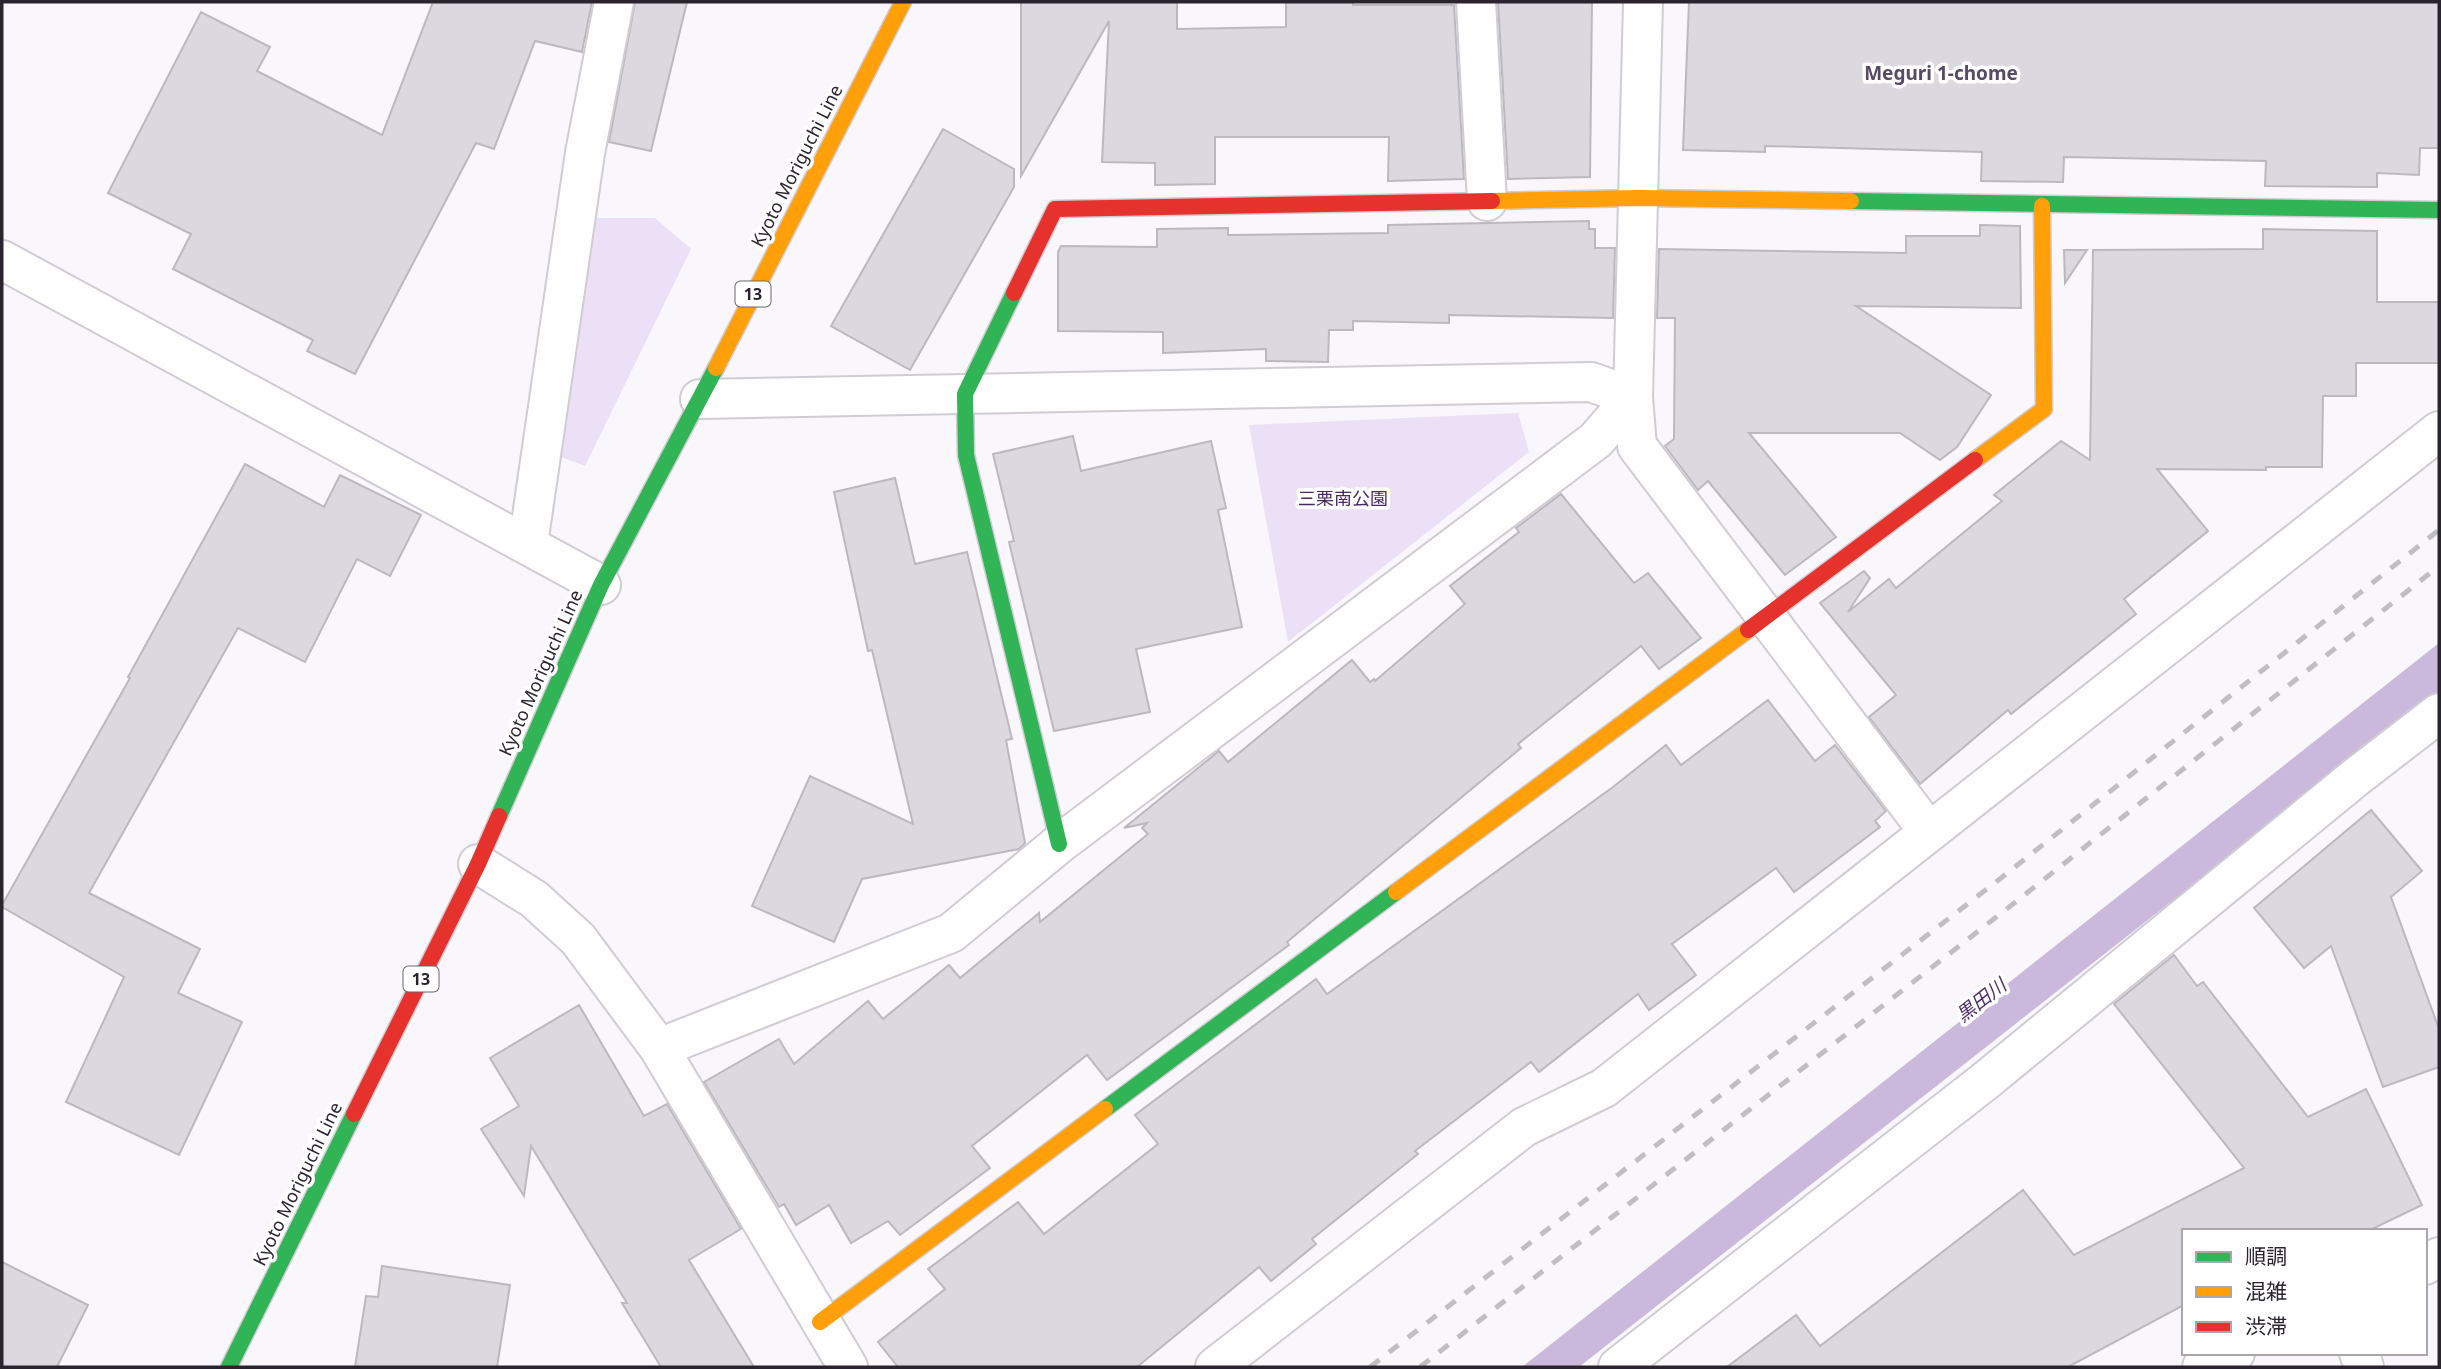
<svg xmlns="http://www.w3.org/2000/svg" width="2441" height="1369" viewBox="0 0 2441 1369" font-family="'Noto Sans','Noto Sans JP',sans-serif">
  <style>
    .green { fill: #ebe0f6 }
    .water { fill: #cab9dc }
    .building { fill: #dcd8e0; stroke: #bbb8bf; stroke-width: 2 }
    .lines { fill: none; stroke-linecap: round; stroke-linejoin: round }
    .street-casing { stroke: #d0ccd3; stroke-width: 42 }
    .fast-casing { stroke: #d0ccd3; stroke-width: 19 }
    .slow-casing { stroke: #d0ccd3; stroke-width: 19 }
    .jam-casing { stroke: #d0ccd3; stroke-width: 19 }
    .street { stroke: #fefefe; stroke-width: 38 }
    .fast { stroke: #30b455; stroke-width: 16 }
    .slow { stroke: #ff9f0a; stroke-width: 16 }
    .jam { stroke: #e5322d; stroke-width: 16 }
    .rail { stroke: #bfbec0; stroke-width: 5; stroke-dasharray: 12 12; stroke-linecap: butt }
    .labels { text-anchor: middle; stroke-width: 7; stroke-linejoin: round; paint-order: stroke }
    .shield { fill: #fff; stroke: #6a666d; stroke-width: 2 }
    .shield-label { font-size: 16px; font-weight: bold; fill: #2a242f }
    .street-label { font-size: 18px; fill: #2a242f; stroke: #fff }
    .park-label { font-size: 18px; fill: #492964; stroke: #fff }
    .neighbourhood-label { font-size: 19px; font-weight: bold; fill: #574a64; stroke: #fff }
    .water-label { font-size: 19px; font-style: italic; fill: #4d2d69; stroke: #fff }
  </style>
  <rect width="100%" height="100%" fill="#f9f7fb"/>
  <!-- green -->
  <g class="green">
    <path d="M 586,218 L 655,218 L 691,249 L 585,466 L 561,457 Z"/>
    <path d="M 1518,413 L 1529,452 L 1288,642 L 1249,425 Z"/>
  </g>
  <!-- water -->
  <path class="water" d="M 2439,643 L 2439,691 L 1579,1367 L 1522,1367 Z"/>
  <!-- building -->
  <g class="building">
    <path d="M 433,2 L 592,2 L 582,52 L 535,41 L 494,149 L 476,143 L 355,374 L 307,351 L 313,340 L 173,269 L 191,234 L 108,193 L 201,12 L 270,47 L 257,71 L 382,135 Z"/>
    <path d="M 635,2 L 687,2 L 651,151 L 609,142 Z"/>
    <path d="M 1021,2 L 1177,2 L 1177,29 L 1286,27 L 1286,2 L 1353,2 L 1353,5 L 1454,5 L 1464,179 L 1388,181 L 1389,137 L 1215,137 L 1215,184 L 1155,185 L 1155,163 L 1102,162 L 1109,21 L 1021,176 Z"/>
    <path d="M 1498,2 L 1592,2 L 1590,177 L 1508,179 Z"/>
    <path d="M 1689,2 L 2439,2 L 2439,148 L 2420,148 L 2419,175 L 2377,173 L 2377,187 L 2265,186 L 2266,161 L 2064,157 L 2063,182 L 1981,181 L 1982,152 L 1765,146 L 1765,152 L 1683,150 Z"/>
    <path d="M 943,129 L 1014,169 L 1014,187 L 910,370 L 831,326 Z"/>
    <path d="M 1589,221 L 1589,229 L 1595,229 L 1595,248 L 1615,248 L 1613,318 L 1449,315 L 1449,323 L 1353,321 L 1353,330 L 1329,330 L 1328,362 L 1266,361 L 1266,349 L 1163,353 L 1163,332 L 1058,331 L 1058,252 L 1061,246 L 1157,247 L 1157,229 L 1228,228 L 1228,235 L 1388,233 L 1388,225 Z"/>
    <path d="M 1980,225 L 2020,226 L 2021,308 L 1856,306 L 1991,395 L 1957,447 L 1940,460 L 1900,433 L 1749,433 L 1836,537 L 1785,575 L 1708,481 L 1698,490 L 1665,446 L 1674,439 L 1675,318 L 1657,318 L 1659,249 L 1906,253 L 1906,236 L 1980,236 Z"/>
    <path d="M 2263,229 L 2377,231 L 2377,302 L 2439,302 L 2439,363 L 2356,363 L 2356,396 L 2323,396 L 2322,467 L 2266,467 L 2266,470 L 2157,469 L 2208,531 L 2124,599 L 2136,614 L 2011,714 L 2008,710 L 1920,784 L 1869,717 L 1896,695 L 1820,603 L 1864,571 L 1870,578 L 1848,612 L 1889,579 L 1896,588 L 2002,501 L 1994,495 L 2061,441 L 2090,460 L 2093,250 L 2263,249 Z"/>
    <path d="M 2064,250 L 2087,250 L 2065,283 Z"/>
    <path d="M 1073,436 L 1081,471 L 1211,441 L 1226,508 L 1218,510 L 1242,627 L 1136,649 L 1150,712 L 1054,731 L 1009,542 L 1014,541 L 993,454 Z"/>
    <path d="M 245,464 L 324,507 L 340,475 L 421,515 L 390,576 L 357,559 L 305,662 L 238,628 L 89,893 L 200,949 L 178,993 L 242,1022 L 179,1155 L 66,1102 L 124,977 L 2,907 L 2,905 L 130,678 L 128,677 Z"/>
    <path d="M 895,478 L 915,564 L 967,552 L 1012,739 L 1006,740 L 1025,843 L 1019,849 L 862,879 L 834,942 L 752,906 L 810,776 L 913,824 L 872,650 L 868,651 L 834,492 Z"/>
    <path d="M 1561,494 L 1634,583 L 1648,573 L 1701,638 L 1659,669 L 1641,646 L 1518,744 L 1521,748 L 1287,942 L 1289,945 L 1107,1080 L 1087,1055 L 972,1146 L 990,1168 L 900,1235 L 888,1221 L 851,1243 L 829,1205 L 796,1225 L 784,1204 L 779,1207 L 704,1082 L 779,1039 L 794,1064 L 868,1001 L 883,1019 L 949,965 L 960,978 L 1039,913 L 1040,922 L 1148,834 L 1142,828 L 1147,823 L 1124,828 L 1219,751 L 1228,762 L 1352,660 L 1370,682 L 1374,679 L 1375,681 L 1465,604 L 1450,586 L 1519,532 L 1516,528 Z"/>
    <path d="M 1768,700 L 1815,761 L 1835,745 L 1886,811 L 1875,821 L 1880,827 L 1794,892 L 1776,868 L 1672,944 L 1696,975 L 1649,1010 L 1638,994 L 1539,1072 L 1531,1062 L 1415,1151 L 1418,1154 L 1312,1239 L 1316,1244 L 1271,1281 L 1259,1267 L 1137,1367 L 898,1367 L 878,1342 L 945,1289 L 928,1269 L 1018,1202 L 1044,1234 L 1158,1144 L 1135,1115 L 1316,979 L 1327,994 L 1613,787 L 1666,745 L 1681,765 Z"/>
    <path d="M 2371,810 L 2422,871 L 2391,897 L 2439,1029 L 2439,1067 L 2383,1087 L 2331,946 L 2304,968 L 2254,908 Z"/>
    <path d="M 2174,955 L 2197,986 L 2203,982 L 2308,1117 L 2366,1089 L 2422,1205 L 2368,1231 L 2184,1231 L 2184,1305 L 2068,1367 L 1727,1367 L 1796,1315 L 1820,1346 L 2023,1190 L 2074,1255 L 2244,1168 L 2114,1004 Z"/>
    <path d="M 579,1005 L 644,1116 L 667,1104 L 741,1229 L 689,1260 L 754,1367 L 661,1367 L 622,1303 L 627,1303 L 531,1146 L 524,1196 L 481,1129 L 519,1106 L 490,1058 Z"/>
    <path d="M 2,1262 L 88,1305 L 57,1367 L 2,1367 Z"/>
    <path d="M 382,1266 L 510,1285 L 497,1367 L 355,1367 L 366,1296 L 378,1297 Z"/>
  </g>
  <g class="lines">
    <!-- street casing -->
    <g class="street-casing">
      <g id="street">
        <path d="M 1476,2 L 1487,201"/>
        <path d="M 1643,2 L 1633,397 L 1637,446 L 1929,832"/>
        <path d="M 2,260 L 601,585"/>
        <path d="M 700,399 L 1591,382 L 1633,397"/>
        <path d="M 528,544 L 585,153 L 614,2"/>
        <path d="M 478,864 L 534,899 L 578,939 L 659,1048 L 848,1367"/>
        <path d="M 659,1048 L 951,933 L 1059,844 L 1596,440 L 1633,397"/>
        <path d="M 2425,1265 L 2439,1257"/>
        <path d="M 2359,1353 L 2364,1367"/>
        <path d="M 1215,1367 L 1524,1127 L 1604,1088 L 2439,431"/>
        <path d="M 1618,1367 L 1984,1082 L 2356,777 L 2439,713"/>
        <path d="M 2202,1367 L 2235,1353"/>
      </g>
    </g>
    <!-- fast casing -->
    <g class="fast-casing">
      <g id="fast">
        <path d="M 1851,201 L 2439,210"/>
        <path d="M 1014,293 L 965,394 L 966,455 L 1059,844"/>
        <path d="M 499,816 L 601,585 L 716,368"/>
        <path d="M 1105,1109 L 1396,892"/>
        <path d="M 229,1367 L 354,1114"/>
      </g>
    </g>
    <!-- slow casing -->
    <g class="slow-casing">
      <g id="slow">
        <path d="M 1492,201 L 1639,198 L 1851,201"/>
        <path d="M 716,368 L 903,2"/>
        <path d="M 1975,460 L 2044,409 L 2042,206"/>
        <path d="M 1396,892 L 1748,630"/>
        <path d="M 820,1322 L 1105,1109"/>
      </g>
    </g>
    <!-- jam casing -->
    <g class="jam-casing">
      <g id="jam">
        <path d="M 1014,293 L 1055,209 L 1492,201"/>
        <path d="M 1748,630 L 1975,460"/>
        <path d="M 354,1114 L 478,864 L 499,816"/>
      </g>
    </g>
    <!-- street -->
    <use href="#street" class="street"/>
    <!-- fast -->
    <use href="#fast" class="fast"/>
    <!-- slow -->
    <use href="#slow" class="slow"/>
    <!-- jam -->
    <use href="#jam" class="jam"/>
    <!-- rail -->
    <g class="rail">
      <path d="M 1370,1367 L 2001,878 L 2439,530"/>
      <path d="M 1420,1367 L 2013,904 L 2439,566"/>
    </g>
  </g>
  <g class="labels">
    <!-- shield labels -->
    <g class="shield">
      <rect x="735.5" y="281.5" width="35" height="25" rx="5"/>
      <rect x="403.5" y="966.5" width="35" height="25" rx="5"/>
    </g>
    <g class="shield-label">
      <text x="753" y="300">13</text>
      <text x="421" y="985">13</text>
    </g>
    <!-- street labels -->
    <g class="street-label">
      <text transform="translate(797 166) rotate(-63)" y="6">Kyoto Moriguchi Line</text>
      <text transform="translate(541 673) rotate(-66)" y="6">Kyoto Moriguchi Line</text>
      <text transform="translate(298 1184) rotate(-64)" y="6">Kyoto Moriguchi Line</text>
    </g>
    <!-- park labels -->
    <g class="park-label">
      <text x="1343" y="505">三栗南公園</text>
    </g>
    <!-- neighbourhood labels -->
    <g class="neighbourhood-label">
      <text x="1941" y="80">Meguri 1-chome</text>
    </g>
    <!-- water labels -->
    <g class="water-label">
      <text transform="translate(1981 1000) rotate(-38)" y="7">黒田川</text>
    </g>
  </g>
  <!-- border -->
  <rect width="2441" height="1369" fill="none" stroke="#2a242f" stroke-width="7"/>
  <!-- legend -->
  <rect x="2182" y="1229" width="245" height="126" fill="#ffffff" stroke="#aaa7ac" stroke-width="2"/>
  <rect x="2196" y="1252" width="35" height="10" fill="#30b455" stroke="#aaa7ac" stroke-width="2"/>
  <text x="2245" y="1264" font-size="21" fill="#2a242f">順調</text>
  <rect x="2196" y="1287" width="35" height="10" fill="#ff9f0a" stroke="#aaa7ac" stroke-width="2"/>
  <text x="2245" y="1299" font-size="21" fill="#2a242f">混雑</text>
  <rect x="2196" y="1322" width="35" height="10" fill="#e5322d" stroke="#aaa7ac" stroke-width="2"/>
  <text x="2245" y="1334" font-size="21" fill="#2a242f">渋滞</text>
</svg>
